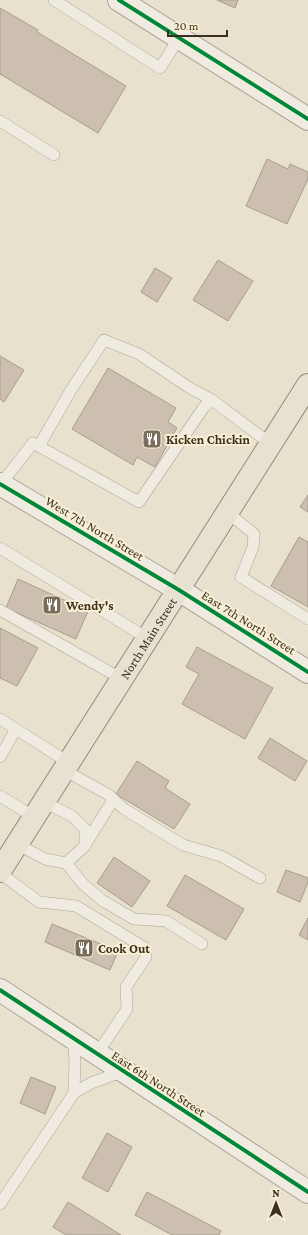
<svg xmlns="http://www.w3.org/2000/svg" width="308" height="1235" viewBox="0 0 308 1235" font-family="'Crimson Pro',serif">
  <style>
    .building { fill: #ccbfaf; stroke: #a99d8d }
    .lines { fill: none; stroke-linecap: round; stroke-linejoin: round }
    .lane-casing { stroke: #ada697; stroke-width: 12 }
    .street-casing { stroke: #ada697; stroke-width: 24 }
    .primary-casing { stroke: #938b7e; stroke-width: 24 }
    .lane { stroke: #efebe0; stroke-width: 11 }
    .street { stroke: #efebe0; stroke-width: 22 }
    .primary { stroke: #e6e1d1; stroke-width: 22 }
    .cycleway-casing { stroke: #f8f0d4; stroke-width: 6 }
    .cycleway { stroke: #00873e; stroke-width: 4 }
    .labels { text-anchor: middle; stroke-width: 4; stroke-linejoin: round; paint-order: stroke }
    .poi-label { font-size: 13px; font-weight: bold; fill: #3d2f1e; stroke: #f8f0d4; text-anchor: start }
    .street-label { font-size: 13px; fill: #3d2f1e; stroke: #f8f0d4 }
  </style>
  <rect width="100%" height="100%" fill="#e8e1ce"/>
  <!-- building -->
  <g class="building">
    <path d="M 217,0 L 238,0 L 235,8 Z"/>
    <path d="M 0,8 L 38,30 L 37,32 L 126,86 L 98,133 L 0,74 Z"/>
    <path d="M 267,159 L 288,169 L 290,164 L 308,172 L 308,179 L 287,224 L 246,206 Z"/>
    <path d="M 218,260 L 253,281 L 228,321 L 193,300 Z"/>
    <path d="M 155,268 L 172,278 L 157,302 L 141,292 Z"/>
    <path d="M 0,356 L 24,370 L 4,402 L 0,399 Z"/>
    <path d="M 108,368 L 176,408 L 168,422 L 177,428 L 155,467 L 137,457 L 133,465 L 72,429 Z"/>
    <path d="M 308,495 L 308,512 L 300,507 Z"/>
    <path d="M 299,537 L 308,542 L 308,607 L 271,586 Z"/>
    <path d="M 18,579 L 88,611 L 76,639 L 6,608 Z"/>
    <path d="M 0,628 L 38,648 L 17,686 L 0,678 Z"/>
    <path d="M 197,647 L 273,688 L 245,739 L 182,704 L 199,674 L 186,667 Z"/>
    <path d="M 270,738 L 307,761 L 295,781 L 258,758 Z"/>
    <path d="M 137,761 L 169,781 L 165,788 L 190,804 L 174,829 L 116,794 Z"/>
    <path d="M 114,857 L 150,881 L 132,907 L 97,883 Z"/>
    <path d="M 286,870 L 308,878 L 308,882 L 300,902 L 277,892 Z"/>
    <path d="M 185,875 L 244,909 L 226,940 L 167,906 Z"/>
    <path d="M 308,918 L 308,940 L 299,935 Z"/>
    <path d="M 52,924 L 118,951 L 110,970 L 45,942 Z"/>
    <path d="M 31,1077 L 56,1087 L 45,1114 L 20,1103 Z"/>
    <path d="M 107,1133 L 132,1147 L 108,1192 L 82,1178 Z"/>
    <path d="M 147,1192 L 221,1231 L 219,1235 L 172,1235 L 135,1215 Z"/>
    <path d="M 68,1202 L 121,1235 L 66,1235 L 53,1227 Z"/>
  </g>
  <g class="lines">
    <!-- lane casing -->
    <g class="lane-casing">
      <g id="lane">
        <path d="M 54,0 L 160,68 L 179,38"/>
        <path d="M 0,121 L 54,155"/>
        <path d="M 39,446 L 71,390 L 104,340 L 139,354 L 190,388 L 212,400"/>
        <path d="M 1,484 L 33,443 L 139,502 L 204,407 L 212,400 L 271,444"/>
        <path d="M 228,513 L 254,534 L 253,547 L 241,577 L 308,619"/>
        <path d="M 0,548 L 147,638"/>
        <path d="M 0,610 L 122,679"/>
        <path d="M 0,719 L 69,763"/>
        <path d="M 0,757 L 16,729"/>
        <path d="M 64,770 L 109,795 L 124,809 L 183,845 L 221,856 L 260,878"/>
        <path d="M 0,796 L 34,817"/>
        <path d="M 17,844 L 45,859 L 66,863 L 85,846 L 85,829 L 72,816 L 44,802"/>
        <path d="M 85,845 L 113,800"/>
        <path d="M 66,863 L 83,884 L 103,901 L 134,919 L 166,921 L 202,944"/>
        <path d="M 0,873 L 39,902 L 76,906 L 145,948 L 146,957 L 126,987 L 127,1009 L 97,1054"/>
        <path d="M 73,1038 L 75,1060 L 74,1093"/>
        <path d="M 0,1204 L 74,1093 L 91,1083 L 124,1071"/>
      </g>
    </g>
    <!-- street casing -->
    <g class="street-casing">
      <g id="street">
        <path d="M 119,0 L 308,119"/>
        <path d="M 0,484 L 179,590 L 308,672"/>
        <path d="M 0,990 L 308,1192"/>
      </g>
    </g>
    <!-- primary casing -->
    <g class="primary-casing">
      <g id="primary">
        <path id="s1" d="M 0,871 C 103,709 206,547 308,385"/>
      </g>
    </g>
    <!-- lane -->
    <use href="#lane" class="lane"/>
    <!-- street -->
    <use href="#street" class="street"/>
    <!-- primary -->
    <use href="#primary" class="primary"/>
    <!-- cycleway casing -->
    <g class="cycleway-casing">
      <g id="cycleway">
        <path d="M 119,0 L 308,119"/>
        <path d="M 0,484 L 179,590 L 308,672"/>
        <path d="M 0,990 L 308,1192"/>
      </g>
    </g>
    <!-- cycleway -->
    <use href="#cycleway" class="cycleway"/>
  </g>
  <!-- icons -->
  <defs>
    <g id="restaurant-square" transform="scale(1)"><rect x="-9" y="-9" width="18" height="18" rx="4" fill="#796d5c" stroke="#f8f0d4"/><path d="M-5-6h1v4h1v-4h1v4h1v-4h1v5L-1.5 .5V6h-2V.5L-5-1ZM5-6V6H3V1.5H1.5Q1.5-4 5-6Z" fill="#fff"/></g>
  </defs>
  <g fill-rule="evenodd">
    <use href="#restaurant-square" x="152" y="439"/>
    <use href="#restaurant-square" x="52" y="605"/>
    <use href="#restaurant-square" x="84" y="948"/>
  </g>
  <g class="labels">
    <!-- poi labels -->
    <g class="poi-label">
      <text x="166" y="444">Kicken Chickin</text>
      <text x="66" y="610">Wendy's</text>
      <text x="98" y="953">Cook Out</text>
    </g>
    <!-- street labels -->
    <g class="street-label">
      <text transform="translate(95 528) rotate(31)" y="5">West 7th North Street</text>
      <text transform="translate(249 622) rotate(32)" y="5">East 7th North Street</text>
      <text dy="5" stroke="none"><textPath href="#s1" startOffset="276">North Main Street</textPath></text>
      <text transform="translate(159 1083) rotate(33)" y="5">East 6th North Street</text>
    </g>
  </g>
  <!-- north arrow -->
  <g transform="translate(276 1203)" stroke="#f8f0d4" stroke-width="3" paint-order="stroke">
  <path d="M0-3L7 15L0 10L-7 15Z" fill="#3d2f1e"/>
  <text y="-6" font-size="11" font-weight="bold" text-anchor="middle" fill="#3d2f1e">N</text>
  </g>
  <!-- scale -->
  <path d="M168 30v6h59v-6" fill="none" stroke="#3d2f1e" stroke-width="2"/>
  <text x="174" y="30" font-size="12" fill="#3d2f1e" stroke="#f8f0d4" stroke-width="3" paint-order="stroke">20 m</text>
</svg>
